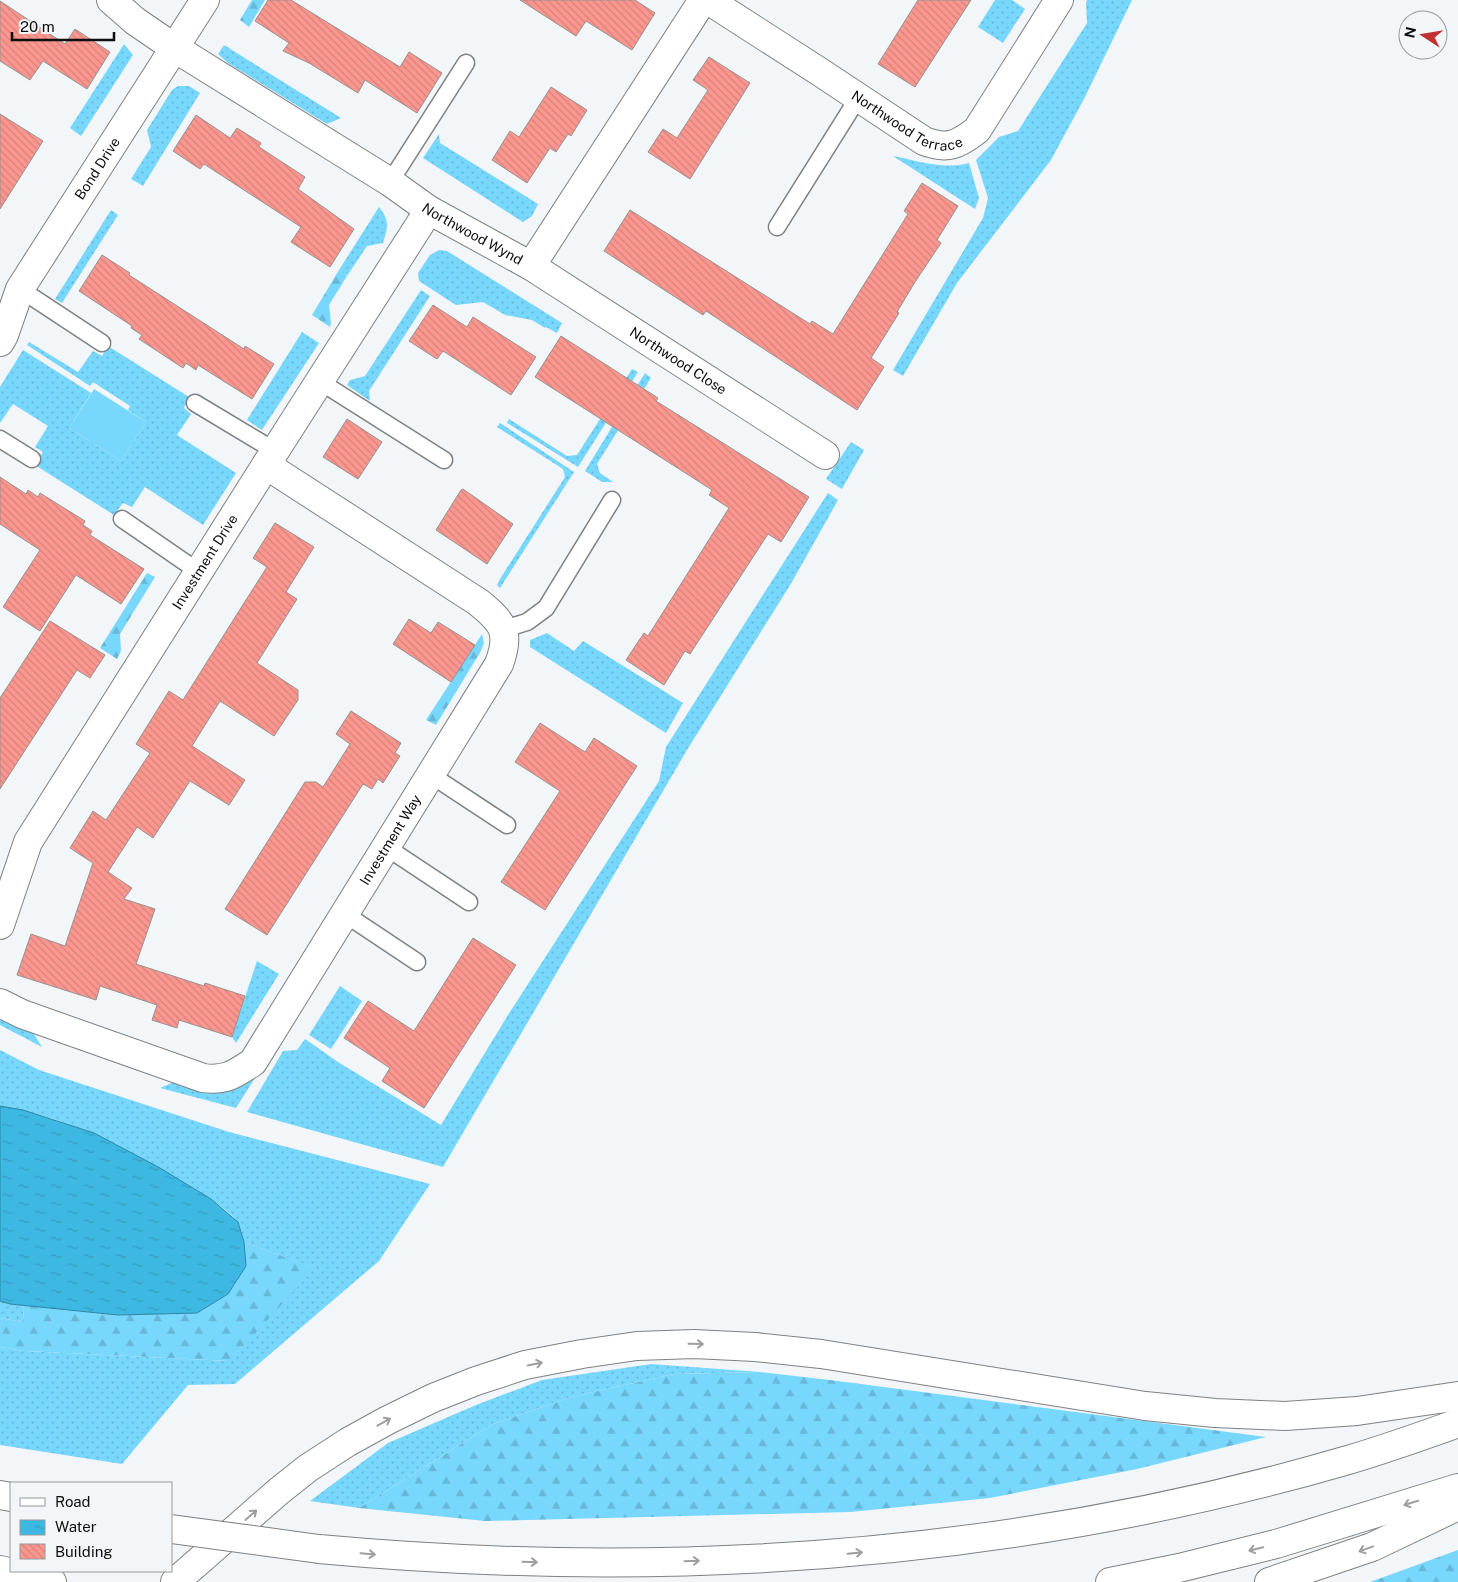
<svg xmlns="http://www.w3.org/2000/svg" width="1458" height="1582" viewBox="0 0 1458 1582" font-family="'Public Sans',sans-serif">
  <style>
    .grass { fill: url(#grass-dots) }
    .forest { fill: url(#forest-firs) }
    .green { fill: #78d7fd }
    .water { fill: url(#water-ripples); stroke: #2e85a3 }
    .building { fill: url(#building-back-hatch); stroke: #969292 }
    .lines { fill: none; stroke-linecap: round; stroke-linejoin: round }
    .service-casing { stroke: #7e8183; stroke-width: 19 }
    .minor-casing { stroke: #7e8183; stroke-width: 30 }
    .motorway-casing { stroke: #7e8183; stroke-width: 30 }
    .service { stroke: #fff; stroke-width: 16 }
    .minor { stroke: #fff; stroke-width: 28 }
    .motorway { stroke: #fff; stroke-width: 28 }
    .motorway-bridge-casing { stroke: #7e8183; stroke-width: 30; stroke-linecap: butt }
    .motorway-bridge { stroke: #fff; stroke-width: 28 }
    .oneway { stroke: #9e9e9e }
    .labels { text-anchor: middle; stroke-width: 4; stroke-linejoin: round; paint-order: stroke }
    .street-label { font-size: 14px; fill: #0c0d0d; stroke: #f3f6f8 }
  </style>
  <defs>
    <pattern id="grass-dots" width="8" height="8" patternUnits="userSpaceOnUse" patternTransform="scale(1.25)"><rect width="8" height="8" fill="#78d7fd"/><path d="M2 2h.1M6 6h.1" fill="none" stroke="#67b7d8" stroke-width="1.8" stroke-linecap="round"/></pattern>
    <pattern id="forest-firs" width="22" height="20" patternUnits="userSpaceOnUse" patternTransform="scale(1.25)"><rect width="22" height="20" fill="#78d7fd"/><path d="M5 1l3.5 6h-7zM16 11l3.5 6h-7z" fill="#67b7d8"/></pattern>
    <pattern id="water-ripples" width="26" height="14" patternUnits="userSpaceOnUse" patternTransform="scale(1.25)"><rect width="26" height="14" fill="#3cb8e3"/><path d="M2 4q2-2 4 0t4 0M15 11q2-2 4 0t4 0" fill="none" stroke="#349dc2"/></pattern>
    <pattern id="building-back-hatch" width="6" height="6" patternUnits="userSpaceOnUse" patternTransform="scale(1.25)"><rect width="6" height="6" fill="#fb978f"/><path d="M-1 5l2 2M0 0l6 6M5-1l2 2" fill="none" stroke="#d6817a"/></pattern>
  </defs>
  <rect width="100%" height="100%" fill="#f3f6f8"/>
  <!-- grass -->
  <g class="grass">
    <path d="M 995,0 L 1012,0 L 1025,9 L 1003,43 L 978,27 Z"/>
    <path d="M 1087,0 L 1132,0 L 1085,97 L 1051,160 L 957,283 L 903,376 L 893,370 L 983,218 L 988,198 L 976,160 L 999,137 L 1018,131 L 1087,23 L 1086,3 Z"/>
    <path d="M 124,44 L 133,55 L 81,136 L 70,128 Z"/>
    <path d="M 224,45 L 341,118 L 327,124 L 228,63 L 218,54 Z"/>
    <path d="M 178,86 L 189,86 L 200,93 L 143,186 L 131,179 L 151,147 L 147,130 L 172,90 Z"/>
    <path d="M 439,134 L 440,143 L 538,204 L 532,216 L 523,222 L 423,158 Z"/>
    <path d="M 893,156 C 919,161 943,170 969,163 L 979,198 L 975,209 Z"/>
    <path d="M 379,207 C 390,221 388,227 383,243 L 367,246 L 347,276 L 339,270 Z"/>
    <path d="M 111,210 L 118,215 L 62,303 L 55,299 Z"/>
    <path d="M 439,250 L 447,251 L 562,323 L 557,333 L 546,327 L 545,328 L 532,320 L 505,315 L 483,302 L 456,305 L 419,281 L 418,273 L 430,255 Z"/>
    <path d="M 421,290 L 430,296 L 369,391 L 370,401 L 347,385 L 350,380 L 365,376 Z"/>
    <path d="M 302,332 L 319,343 L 262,430 L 247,420 Z"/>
    <path d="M 29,342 L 78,372 L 93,351 L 102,356 L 108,346 L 189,397 L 184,408 L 191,414 L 177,435 L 236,473 L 203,525 L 145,487 L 132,507 L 123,503 L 114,515 L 35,465 L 43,452 L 35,447 L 48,426 L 13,404 L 0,423 L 0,387 L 23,350 L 91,393 L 69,428 L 121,461 L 146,422 L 128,410 L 130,406 L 93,382 L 90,386 L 27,345 Z"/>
    <path d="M 632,369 L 638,372 L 578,467 L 507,423 L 509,419 L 567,456 L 577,455 Z"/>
    <path d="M 645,373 L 651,378 L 597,464 L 600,473 L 613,482 L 602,482 L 585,471 Z"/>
    <path d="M 500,423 L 574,472 L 500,588 L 497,585 L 500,579 L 565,477 L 563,469 L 497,427 Z"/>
    <path d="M 851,442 L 864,450 L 842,489 L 826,479 Z"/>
    <path d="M 828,493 L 838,500 L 792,582 L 687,750 L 443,1167 L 247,1112 L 283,1051 L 297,1050 L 305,1039 L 338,1062 L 441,1125 L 508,1015 L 659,781 L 666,747 Z"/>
    <path d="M 547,633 L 574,651 L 583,641 L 683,703 L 666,733 L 530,647 L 530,640 Z"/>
    <path d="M 257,961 L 279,974 L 236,1043 L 232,1037 Z"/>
    <path d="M 340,986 L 362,1001 L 331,1049 L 309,1035 Z"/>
    <path d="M 0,1018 L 32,1031 L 42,1047 L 0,1025 Z"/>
    <path d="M 0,1050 L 39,1070 L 229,1132 L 430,1184 L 379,1261 L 235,1384 L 188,1385 L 122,1464 L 0,1445 L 0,1347 L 24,1351 L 229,1361 L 314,1268 L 244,1242 C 242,1236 241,1226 237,1221 C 226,1208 203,1194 188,1185 C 130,1150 68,1117 0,1106 Z"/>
    <path d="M 260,1070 L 236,1108 L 160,1088 L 179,1080 Z"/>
    <path d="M 0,1301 L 24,1305 L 23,1322 L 0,1318 Z"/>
    <path d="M 651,1364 L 760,1372 L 674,1374 L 571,1397 L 493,1424 L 359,1508 L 310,1501 L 388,1443 L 476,1405 L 542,1380 Z"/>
  </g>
  <!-- forest -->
  <g class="forest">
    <path d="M 252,0 L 265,0 L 249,27 L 240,20 Z"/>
    <path d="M 339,270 L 347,276 L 329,305 L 331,323 L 330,327 L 312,315 Z"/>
    <path d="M 147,573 L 155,577 L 120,634 L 121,651 L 117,659 L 100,648 Z"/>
    <path d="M 482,634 L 484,643 L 481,651 L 436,725 L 426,720 Z"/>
    <path d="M 244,1242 L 315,1268 L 230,1361 L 24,1351 L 0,1347 L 0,1318 L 23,1322 L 24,1305 L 118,1315 L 197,1313 L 228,1294 L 246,1266 Z"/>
    <path d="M 760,1372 L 830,1380 L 1266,1437 L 1137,1469 L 990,1498 L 850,1512 L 485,1521 L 359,1508 L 493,1424 L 571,1397 L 674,1374 Z"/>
    <path d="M 1458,1550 L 1458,1582 L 1370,1582 Z"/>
  </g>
  <!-- green -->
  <path class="green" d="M 94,389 L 146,422 L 121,461 L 69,428 Z"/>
  <!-- water -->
  <path class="water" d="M 0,1106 L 23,1110 L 94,1133 L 160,1168 L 211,1199 L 238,1222 L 244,1242 L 246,1266 L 228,1294 L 197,1313 L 118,1315 L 10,1304 L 0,1301 Z"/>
  <!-- building -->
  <g class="building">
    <path d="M 268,0 L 291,0 L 400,67 L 409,52 L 442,73 L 417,113 L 365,80 L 358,93 L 309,63 L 283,51 L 289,43 L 255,21 Z"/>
    <path d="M 520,0 L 635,0 L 655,13 L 632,50 L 586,21 L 576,36 Z"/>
    <path d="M 918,0 L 971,0 L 915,87 L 878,64 Z"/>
    <path d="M 0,1 L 65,44 L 75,29 L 110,52 L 87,89 L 43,61 L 30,80 L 0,61 Z"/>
    <path d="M 709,57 L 750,83 L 690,179 L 648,152 L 663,129 L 677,138 L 708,90 L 693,80 Z"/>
    <path d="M 551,87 L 587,110 L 571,136 L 568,134 L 556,152 L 550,148 L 527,183 L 492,160 L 510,131 L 519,137 Z"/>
    <path d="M 0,114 L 43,141 L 0,209 Z"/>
    <path d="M 196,115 L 230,138 L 237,128 L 261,143 L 259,147 L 305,177 L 298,189 L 354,229 L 330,267 L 291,242 L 301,227 L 204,164 L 200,169 L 173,151 Z"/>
    <path d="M 922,183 L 958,206 L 937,240 L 941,243 L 915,282 L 897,312 L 899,313 L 871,358 L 884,367 L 857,410 L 706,311 L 703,315 L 604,251 L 630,210 L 810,324 L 812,321 L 833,334 L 908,214 L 904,211 Z"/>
    <path d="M 102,255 L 130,273 L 129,275 L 244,349 L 245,346 L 274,364 L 252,399 L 198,365 L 196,370 L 186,363 L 183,368 L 139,339 L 142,335 L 131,328 L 132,326 L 79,291 Z"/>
    <path d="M 433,305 L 467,327 L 473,317 L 536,357 L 511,395 L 443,351 L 437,359 L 409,341 Z"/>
    <path d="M 561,336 L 658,398 L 656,401 L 809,497 L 781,542 L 768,534 L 690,654 L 685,651 L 664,685 L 626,660 L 644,633 L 648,636 L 729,508 L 709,495 L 712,490 L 535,377 Z"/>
    <path d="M 347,419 L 382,442 L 358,479 L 323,457 Z"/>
    <path d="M 0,477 L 26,494 L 28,490 L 38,497 L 40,493 L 85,521 L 83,525 L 92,531 L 90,535 L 144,569 L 121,604 L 76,575 L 40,631 L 3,607 L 40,550 L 0,524 Z"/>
    <path d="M 463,489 L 513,524 L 487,564 L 436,530 L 461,490 Z"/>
    <path d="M 275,523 L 314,547 L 286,592 L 297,599 L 257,663 L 298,690 L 298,700 L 274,736 L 220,701 L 192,746 L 245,780 L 229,805 L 190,781 L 153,838 L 137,827 L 108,872 L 132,888 L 124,899 L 155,909 L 136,964 L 204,986 L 205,983 L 245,996 L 232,1037 L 179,1020 L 177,1028 L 152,1020 L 157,1005 L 100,986 L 96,1000 L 17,975 L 31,934 L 65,946 L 93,863 L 70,848 L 93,811 L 106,820 L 150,753 L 136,744 L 169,691 L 183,700 L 244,603 L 267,567 L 253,558 Z"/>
    <path d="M 409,619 L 431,633 L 438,622 L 475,645 L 451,682 L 393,644 Z"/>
    <path d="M 50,621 L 105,655 L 90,678 L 77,670 L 0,789 L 0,698 Z"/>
    <path d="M 351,711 L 401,743 L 395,753 L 400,756 L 383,783 L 378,779 L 372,789 L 363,784 L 267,935 L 225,909 L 305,782 L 316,782 L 323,787 L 350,744 L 336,734 Z"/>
    <path d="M 540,723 L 585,752 L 594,738 L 637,766 L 545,910 L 501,882 L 560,791 L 515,762 Z"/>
    <path d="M 473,938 L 516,965 L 424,1108 L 382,1081 L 390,1068 L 344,1038 L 368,1001 L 414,1031 Z"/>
  </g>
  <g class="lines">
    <!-- service casing -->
    <g class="service-casing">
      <g id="service">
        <path d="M 390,182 L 466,63"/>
        <path d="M 777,227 L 858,98"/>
        <path d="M 20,289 L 102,343"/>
        <path d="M 319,381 L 444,460"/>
        <path d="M 195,403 L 275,451"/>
        <path d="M 0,439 L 32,459"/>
        <path d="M 122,519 L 199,572"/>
        <path d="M 504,629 L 527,622 L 546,608 L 612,500"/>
        <path d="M 431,775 L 507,825"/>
        <path d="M 386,847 L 469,902"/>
        <path d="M 345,914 L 417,962"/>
      </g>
    </g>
    <!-- minor casing -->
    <g class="minor-casing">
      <g id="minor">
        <path id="s1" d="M 111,0 L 135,21 L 173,47 L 390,182 L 429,210 L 531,266 L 703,0"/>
        <path id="s2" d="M 708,0 L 820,72 L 924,141 C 947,150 958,145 977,130 L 1059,0"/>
        <path id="s3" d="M 531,266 L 825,455"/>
        <path id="s4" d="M 0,342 L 4,335 L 20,289 L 205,0"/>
        <path id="s5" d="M 0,925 L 28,842 L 266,465 L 429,210"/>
        <path id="s6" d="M 0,1003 L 22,1014 L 203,1078 C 226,1081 235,1074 253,1062 L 499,664 C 511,632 503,622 478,602 L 266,465"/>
      </g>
    </g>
    <!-- motorway casing -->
    <g class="motorway-casing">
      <g id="motorway">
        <path d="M 0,1495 L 11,1497"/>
        <path d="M 319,1549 C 667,1581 1012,1558 1348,1460 C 1385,1449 1422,1436 1458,1423"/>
        <path d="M 0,1570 L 52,1582"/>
        <path d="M 175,1582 L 279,1491 L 308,1468 L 348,1442 L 388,1420 L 433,1398 L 476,1381 L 525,1365 L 582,1354 L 637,1346 L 694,1344 L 755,1347 L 821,1354 L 1145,1406 L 1215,1413 L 1285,1416 L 1357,1411 L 1458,1396"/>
        <path d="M 1110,1582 L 1179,1568 L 1276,1544 L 1458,1488"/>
        <path d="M 1269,1582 L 1372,1547 L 1458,1506"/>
      </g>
    </g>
    <!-- service -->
    <use href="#service" class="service"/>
    <!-- minor -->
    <use href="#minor" class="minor"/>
    <!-- motorway -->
    <use href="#motorway" class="motorway"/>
    <!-- motorway-bridge casing -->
    <g class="motorway-bridge-casing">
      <path id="motorway-bridge" d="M 171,1529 L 319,1549"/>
    </g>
    <!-- motorway-bridge -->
    <use href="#motorway-bridge" class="motorway-bridge"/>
  </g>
  <!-- one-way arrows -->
  <defs><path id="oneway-shaft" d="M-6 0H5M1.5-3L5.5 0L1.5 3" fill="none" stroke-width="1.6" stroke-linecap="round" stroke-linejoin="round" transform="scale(1.25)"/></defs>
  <g class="oneway">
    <use href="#oneway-shaft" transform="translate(696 1344) rotate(1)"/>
    <use href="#oneway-shaft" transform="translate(535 1364) rotate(-11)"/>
    <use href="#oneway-shaft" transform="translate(384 1422) rotate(-29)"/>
    <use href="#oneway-shaft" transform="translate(1411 1503) rotate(163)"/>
    <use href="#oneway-shaft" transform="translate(251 1515) rotate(-41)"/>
    <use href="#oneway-shaft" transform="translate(1256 1549) rotate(166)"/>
    <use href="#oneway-shaft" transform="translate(1366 1549) rotate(160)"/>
    <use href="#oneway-shaft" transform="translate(855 1553) rotate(-5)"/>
    <use href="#oneway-shaft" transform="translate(368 1554) rotate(5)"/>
    <use href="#oneway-shaft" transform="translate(692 1561) rotate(-2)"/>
    <use href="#oneway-shaft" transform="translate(530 1562) rotate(2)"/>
  </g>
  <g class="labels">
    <!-- street labels -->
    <g class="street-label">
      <text dy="5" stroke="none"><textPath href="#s2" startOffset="235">Northwood Terrace</textPath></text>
      <text dy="5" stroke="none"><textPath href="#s4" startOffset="200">Bond Drive</textPath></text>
      <text dy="5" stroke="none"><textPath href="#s1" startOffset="431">Northwood Wynd</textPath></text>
      <text dy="5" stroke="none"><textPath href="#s3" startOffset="175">Northwood Close</textPath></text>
      <text dy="5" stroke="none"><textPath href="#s5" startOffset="419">Investment Drive</textPath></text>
      <text dy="5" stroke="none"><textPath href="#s6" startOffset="532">Investment Way</textPath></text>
    </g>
  </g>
  <!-- legend -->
  <rect x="10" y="1482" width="162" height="90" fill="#f3f6f8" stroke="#97999a"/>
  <rect x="20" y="1498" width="25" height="8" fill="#ffffff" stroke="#97999a"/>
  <text x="55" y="1507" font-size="15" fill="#0c0d0d">Road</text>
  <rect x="20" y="1520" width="25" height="15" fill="url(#water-ripples)" stroke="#97999a"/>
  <text x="55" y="1532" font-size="15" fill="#0c0d0d">Water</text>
  <rect x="20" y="1544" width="25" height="15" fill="url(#building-back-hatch)" stroke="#97999a"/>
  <text x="55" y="1557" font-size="15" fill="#0c0d0d">Building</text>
  <!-- north arrow -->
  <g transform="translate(1423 35) rotate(282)"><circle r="24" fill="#f3f6f8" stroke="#97999a"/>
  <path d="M0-4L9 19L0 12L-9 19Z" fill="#c13133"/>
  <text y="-8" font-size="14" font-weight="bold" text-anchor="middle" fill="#0c0d0d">N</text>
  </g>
  <!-- scale -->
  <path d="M12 32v8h102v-8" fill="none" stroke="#0c0d0d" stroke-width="2.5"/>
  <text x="20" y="32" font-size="15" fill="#0c0d0d" stroke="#f3f6f8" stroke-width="4" paint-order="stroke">20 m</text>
</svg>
